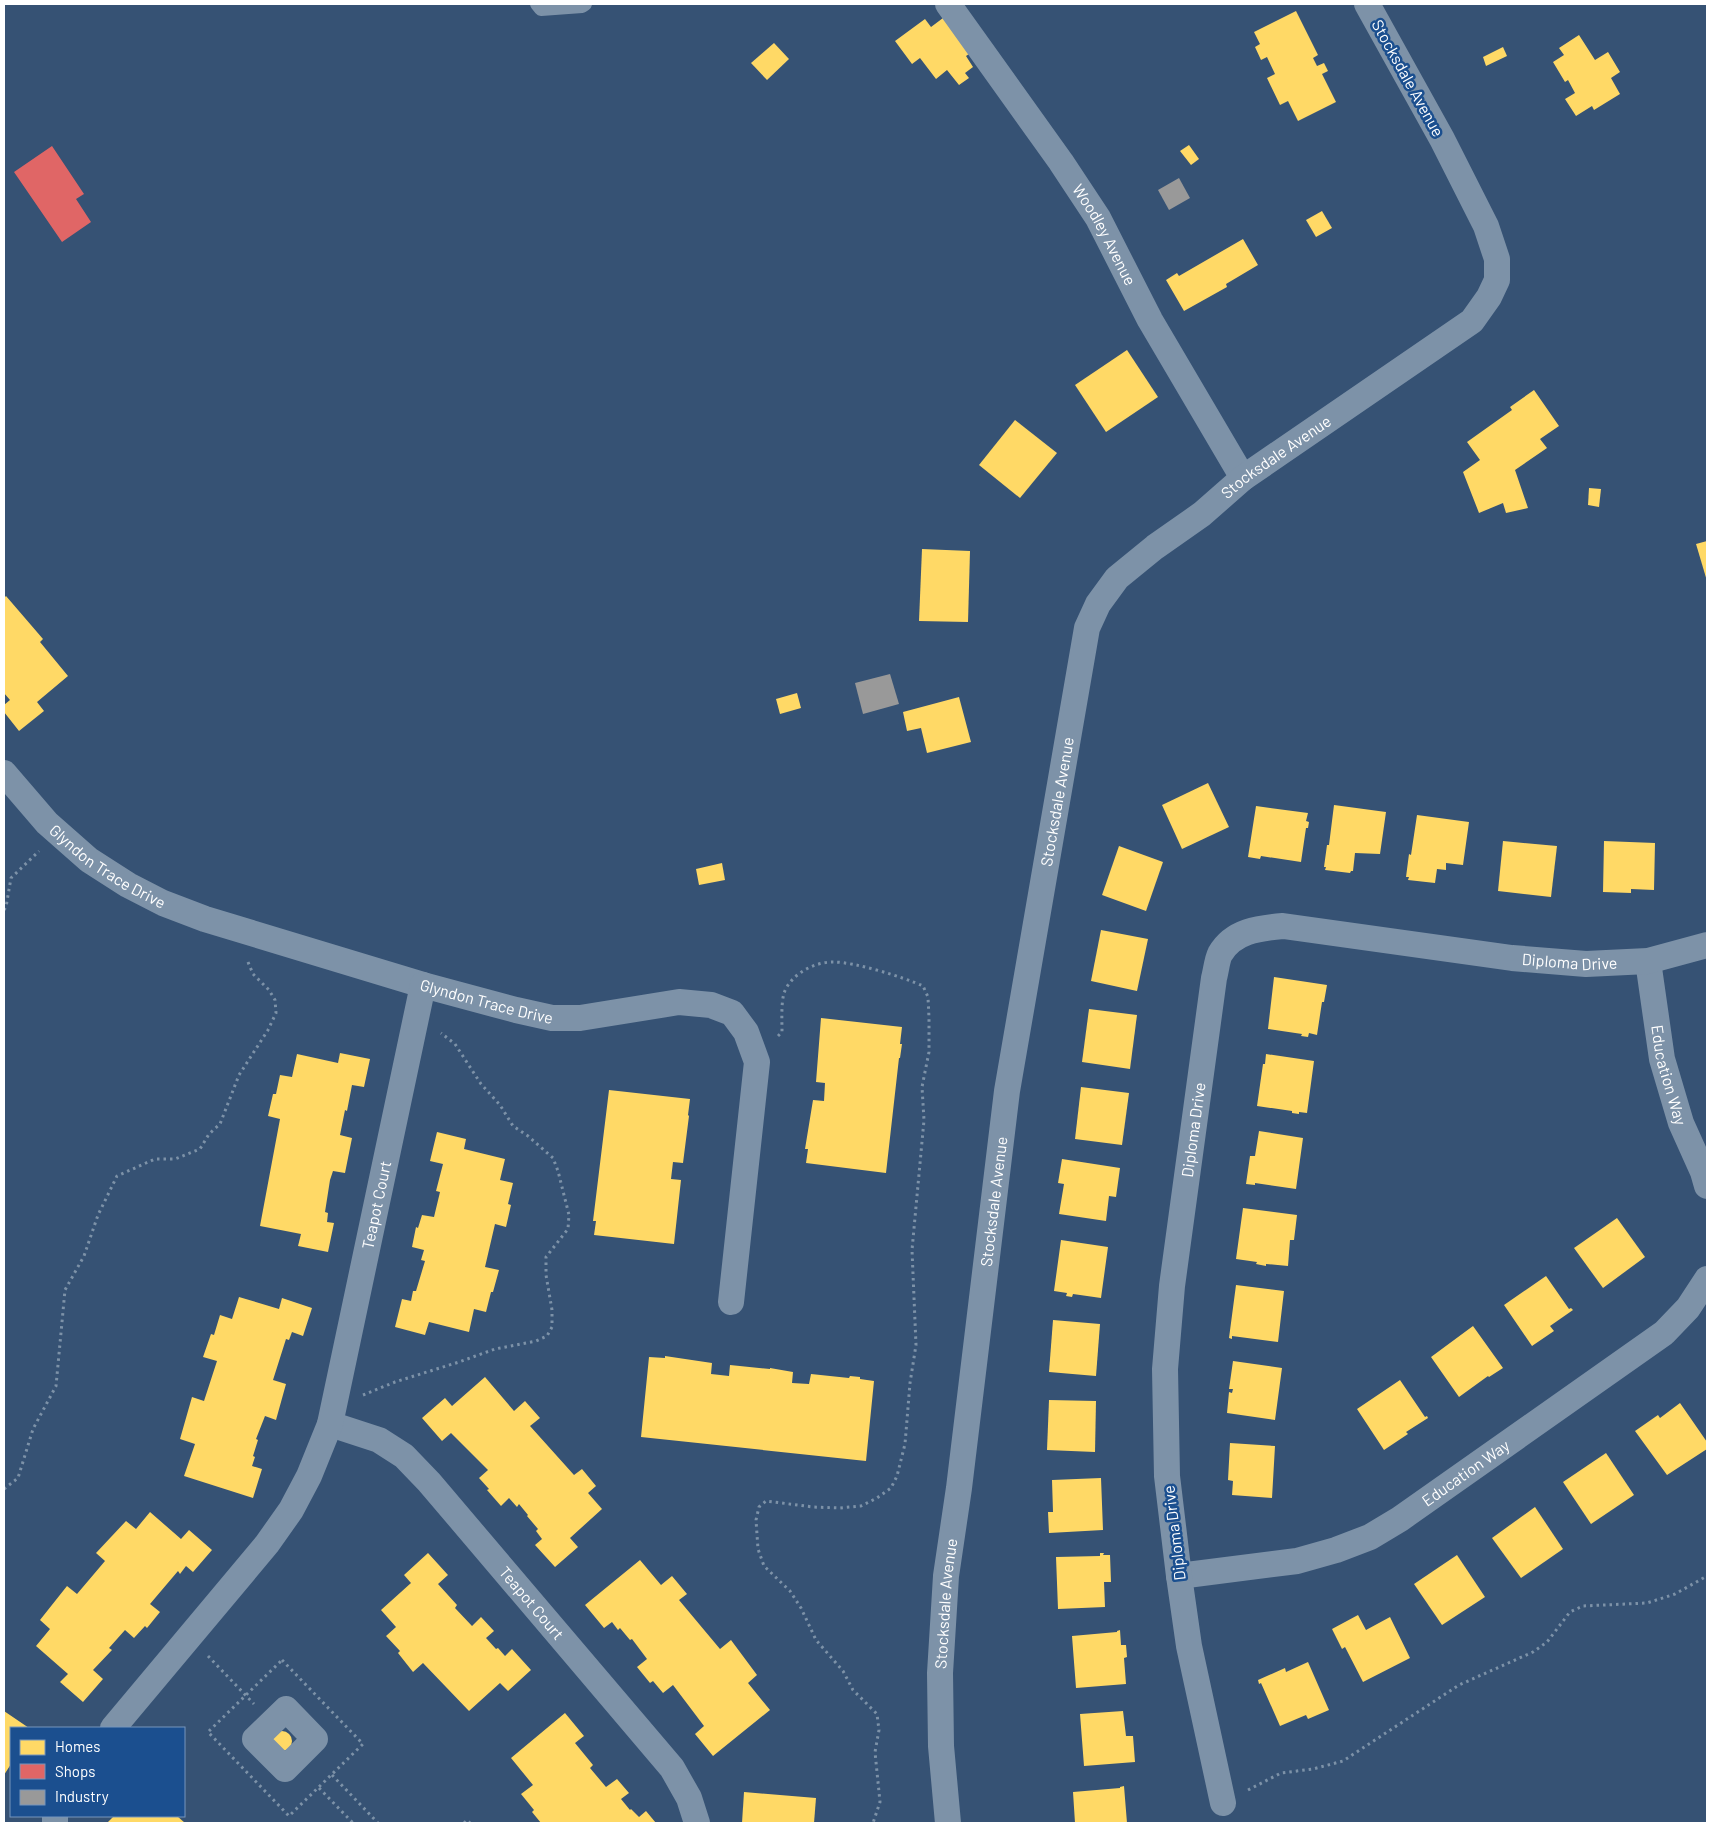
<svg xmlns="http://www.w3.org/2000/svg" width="1711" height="1827" viewBox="0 0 1711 1827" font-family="Barlow,sans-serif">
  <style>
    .homes { fill: #ffd966 }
    .shops { fill: #e06666 }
    .industry { fill: #999 }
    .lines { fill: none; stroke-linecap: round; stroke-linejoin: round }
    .path { stroke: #7d92a8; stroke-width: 3; stroke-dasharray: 2.5 4; stroke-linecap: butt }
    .lane { stroke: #7d92a8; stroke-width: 14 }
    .street { stroke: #7d92a8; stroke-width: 26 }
    .labels { text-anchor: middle; stroke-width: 5; stroke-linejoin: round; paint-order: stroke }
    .street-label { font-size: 16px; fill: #fff; stroke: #1b4f8f }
  </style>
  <rect width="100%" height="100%" fill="#365274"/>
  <!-- homes -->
  <g class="homes">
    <path d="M 1296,11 L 1318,55 L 1313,58 L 1317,66 L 1324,63 L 1328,71 L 1322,74 L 1336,102 L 1298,121 L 1288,101 L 1280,105 L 1267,78 L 1275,74 L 1267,57 L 1261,60 L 1255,47 L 1260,44 L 1254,32 Z"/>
    <path d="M 943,18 L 969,54 L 966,56 L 973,67 L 965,73 L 969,78 L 959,85 L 947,70 L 936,79 L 920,58 L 912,64 L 895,41 L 925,19 L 931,27 Z"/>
    <path d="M 1579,35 L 1595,60 L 1608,52 L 1620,72 L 1611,78 L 1620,94 L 1594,110 L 1592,106 L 1576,116 L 1565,99 L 1575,93 L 1568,80 L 1565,82 L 1553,62 L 1564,55 L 1559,48 Z"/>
    <path d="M 774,43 L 789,59 L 767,80 L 751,63 Z"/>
    <path d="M 1503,47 L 1507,56 L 1486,66 L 1483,57 Z"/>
    <path d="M 1189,145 L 1199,159 L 1191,165 L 1180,151 Z"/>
    <path d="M 1322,211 L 1332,228 L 1316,237 L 1306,220 Z"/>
    <path d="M 1243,239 L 1258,265 L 1226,284 L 1227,287 L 1184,311 L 1166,280 L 1177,273 L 1179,276 Z"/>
    <path d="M 1127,350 L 1158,397 L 1106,432 L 1075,385 Z"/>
    <path d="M 1534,390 L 1559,426 L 1540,439 L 1547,448 L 1515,470 L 1528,508 L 1506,513 L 1503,503 L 1479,513 L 1463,472 L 1480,460 L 1467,442 L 1512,410 L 1510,407 Z"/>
    <path d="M 1015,420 L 1057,453 L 1020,498 L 979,465 Z"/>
    <path d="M 1589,488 L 1601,489 L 1599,507 L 1588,505 Z"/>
    <path d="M 1707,541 L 1707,581 L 1696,544 Z"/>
    <path d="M 922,549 L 970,551 L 968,622 L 919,621 Z"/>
    <path d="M 6,596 L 43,639 L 40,642 L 68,676 L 37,702 L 44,711 L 19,731 L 4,712 L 4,705 L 10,700 L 4,693 L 4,598 Z"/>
    <path d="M 797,693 L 801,708 L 780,714 L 776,699 Z"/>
    <path d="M 959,697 L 971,742 L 927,753 L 921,728 L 907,731 L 903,712 Z"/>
    <path d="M 1208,783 L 1229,827 L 1182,849 L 1162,805 Z"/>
    <path d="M 1334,805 L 1386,812 L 1380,854 L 1355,853 L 1353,871 L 1351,871 L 1350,873 L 1325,870 L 1326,867 L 1324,867 L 1327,845 L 1329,845 Z"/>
    <path d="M 1256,806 L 1308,813 L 1306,821 L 1309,822 L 1308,828 L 1306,828 L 1301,862 L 1261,856 L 1260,859 L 1248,857 Z"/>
    <path d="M 1417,815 L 1469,822 L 1463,865 L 1446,863 L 1446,870 L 1437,869 L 1435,883 L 1408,880 L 1409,877 L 1406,877 L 1409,854 L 1411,855 Z"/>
    <path d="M 1503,841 L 1557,846 L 1551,897 L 1498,891 Z"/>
    <path d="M 1604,841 L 1655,843 L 1654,890 L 1631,889 L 1631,893 L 1603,892 Z"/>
    <path d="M 1119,846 L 1163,862 L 1146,911 L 1102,895 Z"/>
    <path d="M 722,863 L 725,880 L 699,885 L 696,869 Z"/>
    <path d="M 1101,930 L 1148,939 L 1137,991 L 1091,981 Z"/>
    <path d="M 1274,977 L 1327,985 L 1324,1002 L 1322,1002 L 1317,1035 L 1309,1033 L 1308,1037 L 1301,1036 L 1302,1034 L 1268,1029 Z"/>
    <path d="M 1089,1009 L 1137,1015 L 1130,1069 L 1082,1062 Z"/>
    <path d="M 821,1018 L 902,1027 L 900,1044 L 902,1044 L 900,1058 L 899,1058 L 886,1173 L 806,1163 L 808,1149 L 805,1149 L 813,1100 L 824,1101 L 825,1083 L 816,1082 Z"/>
    <path d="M 340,1053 L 370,1059 L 364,1087 L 352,1085 L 347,1111 L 345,1110 L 340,1135 L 352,1138 L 345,1173 L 333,1171 L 330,1180 L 325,1212 L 328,1213 L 327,1222 L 334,1223 L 328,1252 L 298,1246 L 301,1234 L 260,1226 L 280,1119 L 268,1116 L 273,1094 L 276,1094 L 280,1075 L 292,1077 L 297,1054 L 338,1063 Z"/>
    <path d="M 1266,1054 L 1314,1061 L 1307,1113 L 1299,1112 L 1299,1114 L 1292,1113 L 1292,1111 L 1257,1106 L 1263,1064 L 1265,1064 Z"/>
    <path d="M 1081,1087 L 1129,1093 L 1122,1145 L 1075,1139 Z"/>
    <path d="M 609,1090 L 690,1099 L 688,1115 L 689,1116 L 683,1163 L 673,1162 L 671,1179 L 681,1180 L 674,1244 L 594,1235 L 596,1221 L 593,1221 Z"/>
    <path d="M 1259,1131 L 1303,1138 L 1296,1189 L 1255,1183 L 1255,1185 L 1246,1184 L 1250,1156 L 1255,1156 Z"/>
    <path d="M 437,1132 L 466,1139 L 464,1149 L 505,1159 L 500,1180 L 513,1183 L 508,1204 L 511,1205 L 506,1227 L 495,1224 L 485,1267 L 499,1270 L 493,1292 L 491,1292 L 486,1312 L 474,1309 L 469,1332 L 429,1322 L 425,1335 L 395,1327 L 402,1299 L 411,1301 L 413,1291 L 416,1291 L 425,1261 L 421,1260 L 424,1250 L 412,1247 L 416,1227 L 418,1228 L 422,1215 L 434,1217 L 440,1192 L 436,1191 L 443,1164 L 430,1161 Z"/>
    <path d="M 1062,1159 L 1120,1168 L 1116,1197 L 1109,1196 L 1106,1221 L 1059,1214 L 1064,1184 L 1058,1183 Z"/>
    <path d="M 1243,1208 L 1297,1215 L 1294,1240 L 1290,1240 L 1288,1266 L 1266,1264 L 1266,1266 L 1256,1264 L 1257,1262 L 1236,1259 Z"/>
    <path d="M 1617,1218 L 1645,1257 L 1603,1288 L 1574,1248 Z"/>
    <path d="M 1061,1240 L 1108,1247 L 1101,1298 L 1073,1294 L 1072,1297 L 1066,1296 L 1067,1293 L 1054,1291 Z"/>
    <path d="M 1546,1276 L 1569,1309 L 1571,1308 L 1573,1310 L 1550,1326 L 1554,1331 L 1532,1346 L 1504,1305 Z"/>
    <path d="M 1236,1285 L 1284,1291 L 1278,1342 L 1232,1336 L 1232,1339 L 1229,1338 Z"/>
    <path d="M 239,1297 L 279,1309 L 282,1298 L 312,1308 L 303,1336 L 292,1332 L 289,1340 L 286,1339 L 273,1380 L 286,1384 L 276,1420 L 265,1416 L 256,1439 L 258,1440 L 253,1456 L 255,1457 L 252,1466 L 262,1469 L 253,1498 L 184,1476 L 195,1444 L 180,1439 L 192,1397 L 204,1401 L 217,1361 L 203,1357 L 211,1334 L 214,1335 L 220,1315 L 232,1319 Z"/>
    <path d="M 1053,1320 L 1100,1324 L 1096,1376 L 1049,1372 Z"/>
    <path d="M 1473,1326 L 1503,1368 L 1489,1377 L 1488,1376 L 1459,1397 L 1431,1357 Z"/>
    <path d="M 665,1356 L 712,1363 L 711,1374 L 729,1376 L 730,1365 L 770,1369 L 770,1368 L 793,1372 L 792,1383 L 809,1384 L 811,1374 L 849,1378 L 850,1376 L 860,1377 L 860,1379 L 874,1381 L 866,1461 L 641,1437 L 649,1357 L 665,1358 Z"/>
    <path d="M 1233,1361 L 1282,1368 L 1275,1420 L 1227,1413 L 1229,1392 L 1232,1393 L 1233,1389 L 1229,1389 Z"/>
    <path d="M 485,1377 L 514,1411 L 525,1401 L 540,1418 L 530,1426 L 574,1475 L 582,1469 L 596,1486 L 588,1493 L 602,1509 L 570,1538 L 578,1547 L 555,1567 L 535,1545 L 542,1539 L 536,1531 L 538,1529 L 527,1516 L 528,1515 L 519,1504 L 517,1507 L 509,1498 L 501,1506 L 487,1490 L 489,1489 L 479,1478 L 488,1470 L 451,1433 L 442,1441 L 422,1418 L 445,1398 L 452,1406 Z"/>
    <path d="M 1400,1380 L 1425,1417 L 1427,1416 L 1428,1418 L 1406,1432 L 1408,1434 L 1384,1450 L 1357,1409 Z"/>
    <path d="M 1049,1400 L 1096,1401 L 1095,1452 L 1047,1450 Z"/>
    <path d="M 1680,1403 L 1707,1442 L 1707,1449 L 1667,1475 L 1635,1431 L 1658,1415 L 1660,1418 Z"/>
    <path d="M 1230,1443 L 1275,1446 L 1272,1498 L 1232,1495 L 1233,1481 L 1228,1480 Z"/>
    <path d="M 1606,1453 L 1634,1495 L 1591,1524 L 1563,1482 Z"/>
    <path d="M 1101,1478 L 1103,1530 L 1049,1533 L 1048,1512 L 1053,1512 L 1052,1480 Z"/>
    <path d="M 1535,1507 L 1563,1549 L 1521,1578 L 1492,1538 Z"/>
    <path d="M 150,1512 L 181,1539 L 189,1530 L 212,1550 L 193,1572 L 186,1566 L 180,1574 L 178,1571 L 150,1604 L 160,1612 L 147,1628 L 145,1626 L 134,1638 L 125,1630 L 109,1648 L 112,1650 L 93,1670 L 103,1679 L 83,1702 L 60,1682 L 68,1674 L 36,1646 L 50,1629 L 40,1620 L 67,1586 L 77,1594 L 105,1561 L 96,1553 L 126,1521 L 136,1529 Z"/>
    <path d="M 428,1553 L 448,1575 L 438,1584 L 457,1605 L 455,1608 L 472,1626 L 481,1617 L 494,1631 L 486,1638 L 496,1649 L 498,1648 L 505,1656 L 512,1649 L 531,1670 L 508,1691 L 500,1683 L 469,1711 L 423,1663 L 413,1672 L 398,1653 L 400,1651 L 386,1636 L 396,1627 L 381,1610 L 411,1583 L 404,1575 Z"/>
    <path d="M 1100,1553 L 1104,1553 L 1103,1555 L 1110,1555 L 1111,1582 L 1104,1582 L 1105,1607 L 1058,1609 L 1056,1557 L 1100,1556 Z"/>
    <path d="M 1457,1555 L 1485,1597 L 1442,1625 L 1414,1584 Z"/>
    <path d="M 640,1560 L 661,1585 L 672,1576 L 687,1594 L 679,1600 L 720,1649 L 731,1640 L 757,1675 L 748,1683 L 770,1710 L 713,1756 L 695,1734 L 704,1726 L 673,1685 L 663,1693 L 653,1681 L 650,1683 L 637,1667 L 647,1659 L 632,1639 L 630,1640 L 620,1628 L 618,1630 L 612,1622 L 604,1628 L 585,1605 Z"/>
    <path d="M 1358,1615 L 1366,1630 L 1390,1617 L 1410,1658 L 1363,1682 L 1345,1647 L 1342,1649 L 1332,1629 Z"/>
    <path d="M 1120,1630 L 1121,1645 L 1126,1645 L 1127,1657 L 1124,1658 L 1126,1684 L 1076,1688 L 1072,1636 L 1117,1632 L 1117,1631 Z"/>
    <path d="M 1308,1662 L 1329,1710 L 1308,1719 L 1306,1715 L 1280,1726 L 1261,1683 L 1259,1684 L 1258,1680 L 1285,1668 L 1286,1672 Z"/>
    <path d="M 4,1711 L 29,1728 L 11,1728 L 11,1764 L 4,1775 Z"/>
    <path d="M 1123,1711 L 1126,1736 L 1133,1736 L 1135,1762 L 1084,1766 L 1080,1714 Z"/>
    <path d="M 565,1713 L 584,1736 L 575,1743 L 593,1765 L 590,1768 L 606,1787 L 617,1779 L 629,1793 L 621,1799 L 630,1810 L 631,1809 L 639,1817 L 646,1811 L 656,1823 L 541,1823 L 532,1812 L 534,1810 L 521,1794 L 533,1785 L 511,1758 Z"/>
    <circle cx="282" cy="1741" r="10"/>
    <path d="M 1124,1786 L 1127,1823 L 1075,1823 L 1073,1792 L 1120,1788 L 1120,1787 Z"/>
    <path d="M 744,1792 L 816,1798 L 814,1823 L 742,1823 Z"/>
    <path d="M 114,1816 L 177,1816 L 185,1823 L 107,1823 Z"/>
  </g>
  <!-- shops -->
  <path class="shops" d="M 52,146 L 84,194 L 76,199 L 91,222 L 62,242 L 14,172 Z"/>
  <!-- industry -->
  <g class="industry">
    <path d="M 1179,178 L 1190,198 L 1169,210 L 1158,190 Z"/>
    <path d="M 890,674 L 899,704 L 863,714 L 855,683 Z"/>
  </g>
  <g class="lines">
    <!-- path -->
    <g class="path">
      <path d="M 4,910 L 6,907 L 11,878 L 39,851"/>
      <path d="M 778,1036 L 782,1032 C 782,1020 781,1004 784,993 C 791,974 814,962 833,962 C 855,962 903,977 923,986 L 928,997 L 929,1018 L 929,1052 L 922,1087 L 924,1120 L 912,1250 L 916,1345 L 910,1383 L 905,1444 L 897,1476 L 891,1488 L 877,1498 L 861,1506 L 840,1508 L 813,1507 L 766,1501 L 759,1507 L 756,1520 L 758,1549 L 764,1566 L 790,1591 L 801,1608 L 816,1640 L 843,1671 L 853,1690 L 877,1714 L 879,1730 L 875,1752 L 880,1802 L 873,1823"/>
      <path d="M 363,1395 L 395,1382 L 459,1362 L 495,1349 L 536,1341 L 547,1336 L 552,1327 L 552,1310 L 546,1275 L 546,1257 L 568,1229 L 569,1215 L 558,1171 L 553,1158 L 528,1136 L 513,1126 L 500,1105 L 481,1084 L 455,1044 L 441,1033"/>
      <path d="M 4,1489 L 18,1478 L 33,1429 L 56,1386 L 65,1290 L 84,1256 L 98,1215 L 117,1176 L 155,1159 L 175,1159 L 200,1149 L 209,1134 L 220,1124 L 239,1075 L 268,1030 L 276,1013 L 275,1000 L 269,990 L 253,974 L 248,962"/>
      <path d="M 208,1656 L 254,1704"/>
      <path d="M 282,1660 L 363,1744 L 289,1816 L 208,1732 Z"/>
      <path d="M 332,1775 L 378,1823"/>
      <path d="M 319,1788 L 353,1823"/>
      <path d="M 1248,1790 L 1281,1773 L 1313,1769 L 1343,1761 L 1459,1685 L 1533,1652 L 1547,1642 L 1570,1612 L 1583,1606 L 1647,1603 L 1675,1594 L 1707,1576"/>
      <path d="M 464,1823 L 467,1820 L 470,1823"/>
    </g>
    <!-- lane -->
    <path class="lane" d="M 537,4 L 541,9 L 582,6 L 585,4"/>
    <!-- street -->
    <g class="street">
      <path id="s1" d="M 948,4 L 1061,162 L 1098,218 L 1150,320 L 1243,478"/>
      <path id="s2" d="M 4,773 L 47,823 L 89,860 L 128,885 L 163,903 L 205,919 L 423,985 L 516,1010 L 552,1018 L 580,1018 L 679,1002 L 711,1005 L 732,1013 L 746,1032 L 757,1062 L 731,1302"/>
      <path id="s3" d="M 1648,961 L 1662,1059 L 1681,1123 L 1703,1172 L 1707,1186"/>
      <path id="s4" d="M 330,1424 L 379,1440 L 404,1456 L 429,1482 L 672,1768 L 689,1798 L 697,1823"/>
      <path id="s5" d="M 1179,1576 L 1297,1561 L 1336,1550 L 1370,1537 L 1400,1519 L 1664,1333 L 1688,1308 L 1707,1279"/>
      <path d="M 286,1709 L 315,1739 L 285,1769 L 255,1739 Z"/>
      <path id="s6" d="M 113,1728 L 267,1544 L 291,1510 L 309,1476 L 330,1424 L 423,985"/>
      <path id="s7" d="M 1223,1803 L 1189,1646 L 1179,1576 L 1167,1476 L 1165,1369 L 1172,1286 L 1214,978 C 1216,971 1217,960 1220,954 C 1233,931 1259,928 1283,926 L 1512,958 L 1586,964 L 1648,961 L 1707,945"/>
      <path d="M 55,1823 L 55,1816"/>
      <path id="s8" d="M 948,1823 L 941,1746 L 940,1673 L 946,1576 L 959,1488 L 1007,1091 L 1087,628 L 1098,604 L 1117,578 L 1155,547 L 1202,514 L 1243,478 L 1472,321 L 1489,297 L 1497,280 L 1497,259 L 1486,226 L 1442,139 L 1367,4"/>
    </g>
  </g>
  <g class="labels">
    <!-- street labels -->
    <g class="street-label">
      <text transform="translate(1408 78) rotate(61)" y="6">Stocksdale Avenue</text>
      <text dy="6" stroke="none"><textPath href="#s1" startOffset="279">Woodley Avenue</textPath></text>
      <text dy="6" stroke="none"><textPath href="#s8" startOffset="1465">Stocksdale Avenue</textPath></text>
      <text dy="6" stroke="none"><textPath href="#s8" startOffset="1030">Stocksdale Avenue</textPath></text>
      <text dy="6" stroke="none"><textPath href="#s2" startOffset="141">Glyndon Trace Drive</textPath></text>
      <text dy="6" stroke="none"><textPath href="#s7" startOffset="1219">Diploma Drive</textPath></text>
      <text dy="6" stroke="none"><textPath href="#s2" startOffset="546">Glyndon Trace Drive</textPath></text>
      <text dy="6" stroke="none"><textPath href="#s3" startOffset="116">Education Way</textPath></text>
      <text dy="6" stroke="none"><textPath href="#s7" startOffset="680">Diploma Drive</textPath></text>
      <text dy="6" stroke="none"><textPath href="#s8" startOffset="625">Stocksdale Avenue</textPath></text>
      <text dy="6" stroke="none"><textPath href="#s6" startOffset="600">Teapot Court</textPath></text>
      <text dy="6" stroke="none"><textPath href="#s5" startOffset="311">Education Way</textPath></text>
      <text transform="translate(1174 1533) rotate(-97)" y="6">Diploma Drive</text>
      <text dy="6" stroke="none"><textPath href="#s4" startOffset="276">Teapot Court</textPath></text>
      <text dy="6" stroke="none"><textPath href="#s8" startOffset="220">Stocksdale Avenue</textPath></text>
    </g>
  </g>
  <!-- border -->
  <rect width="1711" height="1827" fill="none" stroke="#ffffff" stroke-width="10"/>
  <!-- legend -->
  <rect x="10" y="1727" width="175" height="90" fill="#1b4f8f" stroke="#7695bc"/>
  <rect x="20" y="1740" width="25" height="15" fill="#ffd966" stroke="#7695bc"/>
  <text x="55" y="1752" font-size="15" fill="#ffffff">Homes</text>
  <rect x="20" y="1764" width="25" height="15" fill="#e06666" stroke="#7695bc"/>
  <text x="55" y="1777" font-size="15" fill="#ffffff">Shops</text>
  <rect x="20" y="1790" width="25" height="15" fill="#999999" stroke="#7695bc"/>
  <text x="55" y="1802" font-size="15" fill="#ffffff">Industry</text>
</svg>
